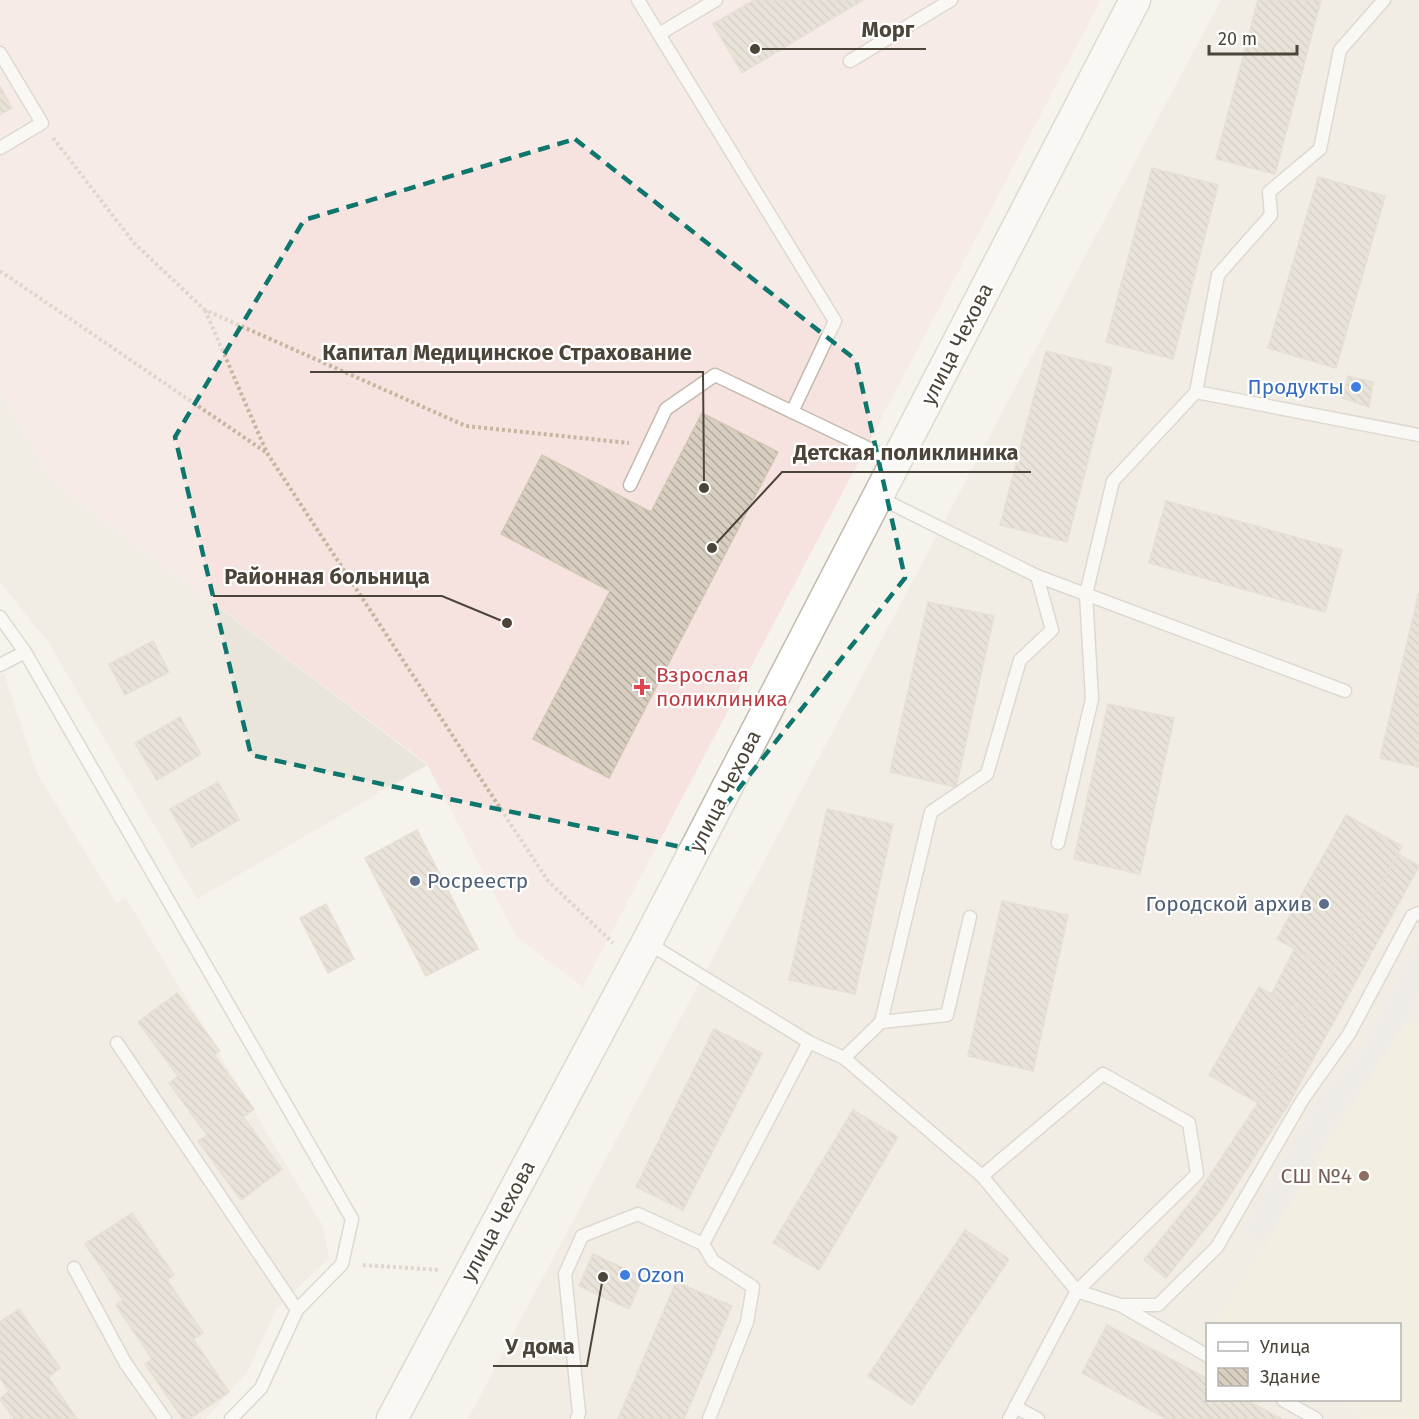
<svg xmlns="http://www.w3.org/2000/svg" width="1419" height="1419" viewBox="0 0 1419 1419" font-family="'Fira Sans',sans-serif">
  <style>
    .residential { fill: #eae5da; fill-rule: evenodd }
    .industrial { fill: #e6e2dd }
    .education { fill: #efe8d6 }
    .medical { fill: #f6e3e0 }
    .building { fill: url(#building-back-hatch); stroke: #d3c7b4; stroke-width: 1.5 }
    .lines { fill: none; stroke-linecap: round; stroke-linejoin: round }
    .service-casing { stroke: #c2bbae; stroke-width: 15 }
    .tertiary-casing { stroke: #c2bbae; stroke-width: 33 }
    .path { stroke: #c4b79f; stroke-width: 4; stroke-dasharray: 3 3; stroke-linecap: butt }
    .service { stroke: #fff; stroke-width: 12 }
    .tertiary { stroke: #fff; stroke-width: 30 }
    .marked { fill: none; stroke: #0f766e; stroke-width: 4.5; stroke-dasharray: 12 8; stroke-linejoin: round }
    .shop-dot { fill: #3f7fe0; stroke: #fff; stroke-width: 2 }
    .health-dot { fill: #e0444e; stroke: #fff; stroke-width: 2 }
    .service-dot { fill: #5c6f8a; stroke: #fff; stroke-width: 2 }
    .education-dot { fill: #8d6e63; stroke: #fff; stroke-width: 2 }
    .labels { text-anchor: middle; stroke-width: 4.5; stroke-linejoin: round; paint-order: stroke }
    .street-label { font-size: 21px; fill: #4b4439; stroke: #fff }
    .shop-label { font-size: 21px; fill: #366cbe; stroke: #fff; text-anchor: end }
    .health-label { font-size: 21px; fill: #be3a42; stroke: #fff; text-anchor: start }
    .service-label { font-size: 21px; fill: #4e5e75; stroke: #fff; text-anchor: start }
    .education-label { font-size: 21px; fill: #785e54; stroke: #fff; text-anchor: end }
    .leader { fill: none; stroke: #4b4439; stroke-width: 2 }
    .callout-dot { fill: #4b4439; stroke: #fff; stroke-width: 2 }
    .callout-label { font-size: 22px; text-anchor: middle; font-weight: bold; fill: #4b4439; stroke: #fff; stroke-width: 4.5; stroke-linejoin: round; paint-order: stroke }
  </style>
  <defs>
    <pattern id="building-back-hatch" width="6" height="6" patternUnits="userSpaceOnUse" patternTransform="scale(1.5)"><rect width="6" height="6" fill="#d8cfc1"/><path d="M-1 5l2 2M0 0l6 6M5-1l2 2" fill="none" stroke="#b1aa9e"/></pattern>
  </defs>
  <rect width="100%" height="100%" fill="#f6f3ec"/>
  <!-- residential -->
  <g class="residential">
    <path d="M 1221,0 L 1419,0 L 1419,1419 L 468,1419 ZM 1208,1324 L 1400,1324 L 1400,1400 L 1208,1400 Z"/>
    <path d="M 0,389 L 52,481 L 427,765 L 197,899 L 49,643 L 0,582 Z"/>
    <path d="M 4,673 L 37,773 L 116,903 L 126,898 L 323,1226 L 329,1258 L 276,1309 L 248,1371 L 206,1419 L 0,1419 L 0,676 Z"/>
  </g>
  <!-- industrial -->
  <path class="industrial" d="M 1419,941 L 1419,997 L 1389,1056 L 1341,1114 L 1266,1245 L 1242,1231 L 1317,1101 L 1366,1044 Z"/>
  <!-- education -->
  <path class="education" d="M 1406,1022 L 1419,1028 L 1419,1419 L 1365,1419 L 1335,1400 L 1400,1400 L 1400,1324 L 1218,1324 L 1216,1323 Z"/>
  <!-- medical -->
  <path class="medical" d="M 0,0 L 1101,0 L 583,987 L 517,938 L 427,764 L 52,481 L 0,389 Z"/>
  <!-- building -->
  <g class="building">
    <path d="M 754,0 L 863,0 L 742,73 L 713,24 Z"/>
    <path d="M 1258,0 L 1321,0 L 1275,174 L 1216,159 Z"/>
    <path d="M 0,86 L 12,108 L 0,115 Z"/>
    <path d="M 1152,168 L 1218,185 L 1173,359 L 1106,342 Z"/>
    <path d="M 1318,177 L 1385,196 L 1336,368 L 1268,348 Z"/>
    <path d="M 1046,351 L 1112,368 L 1067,542 L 1000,525 Z"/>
    <path d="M 1348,376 L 1373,382 L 1369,407 L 1343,398 Z"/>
    <path d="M 702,413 L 778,452 L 609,778 L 533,739 L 610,591 L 501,534 L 542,455 L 651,512 Z"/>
    <path d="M 1166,501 L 1342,550 L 1325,612 L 1149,563 Z"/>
    <path d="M 1419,592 L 1419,767 L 1380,758 Z"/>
    <path d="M 928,602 L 994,616 L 956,787 L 890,772 Z"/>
    <path d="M 153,641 L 169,672 L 125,695 L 109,664 Z"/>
    <path d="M 1108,704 L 1174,718 L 1140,874 L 1074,859 Z"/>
    <path d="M 180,717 L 201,754 L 157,780 L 135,743 Z"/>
    <path d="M 218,782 L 239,820 L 192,847 L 170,809 Z"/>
    <path d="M 827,809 L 893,824 L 855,994 L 789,980 Z"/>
    <path d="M 1346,815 L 1402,846 L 1333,971 L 1277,939 Z"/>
    <path d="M 417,830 L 478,949 L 426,976 L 365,858 Z"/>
    <path d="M 1398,854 L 1419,866 L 1288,1105 L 1220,1210 L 1166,1278 L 1144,1260 L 1198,1193 L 1258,1103 Z"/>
    <path d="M 1002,901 L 1068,915 L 1033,1071 L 968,1056 Z"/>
    <path d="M 326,904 L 354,959 L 328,973 L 300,918 Z"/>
    <path d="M 1294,950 L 1333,971 L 1309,1015 L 1271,995 Z"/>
    <path d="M 1259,987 L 1309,1015 L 1258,1103 L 1209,1075 Z"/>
    <path d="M 177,993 L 220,1051 L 214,1055 L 254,1109 L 243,1117 L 282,1169 L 241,1200 L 198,1141 L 207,1135 L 169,1083 L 178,1076 L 138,1022 Z"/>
    <path d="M 714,1029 L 762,1053 L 683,1210 L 636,1187 Z"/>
    <path d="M 853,1110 L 898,1137 L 819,1270 L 773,1243 Z"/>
    <path d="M 132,1213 L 174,1275 L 167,1280 L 203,1333 L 193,1339 L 229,1392 L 189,1419 L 183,1419 L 145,1364 L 152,1359 L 116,1305 L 123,1300 L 85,1244 Z"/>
    <path d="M 965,1230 L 1009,1259 L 912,1405 L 868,1376 Z"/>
    <path d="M 593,1254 L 643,1277 L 629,1309 L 579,1286 Z"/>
    <path d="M 676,1282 L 732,1306 L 684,1419 L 618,1419 Z"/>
    <path d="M 19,1309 L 60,1368 L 48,1377 L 77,1419 L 14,1419 L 0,1399 L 9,1391 L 0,1378 L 0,1322 Z"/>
    <path d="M 1107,1325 L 1208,1379 L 1208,1400 L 1246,1400 L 1282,1419 L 1167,1419 L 1082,1373 Z"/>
  </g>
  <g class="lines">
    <!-- service casing -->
    <g class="service-casing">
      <g id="service">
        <path d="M 638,0 L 835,321 L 792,412"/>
        <path d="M 659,34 L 716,0"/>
        <path d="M 0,53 L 42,123 L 0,148"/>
        <path d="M 850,61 L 951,0"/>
        <path d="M 1196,392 L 1419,435"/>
        <path d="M 630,485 L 666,409 L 715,375 L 895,461"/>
        <path d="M 878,497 L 1037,576 L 1345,691"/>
        <path d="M 0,617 L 25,652 L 352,1219 L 342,1264 L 297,1310 L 261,1388 L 231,1419"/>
        <path d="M 0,665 L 25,652"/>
        <path d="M 1058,843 L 1092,699 L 1086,594 L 1113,481 L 1196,392 L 1218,275 L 1271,215 L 1269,192 L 1320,149 L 1340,50 L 1384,0"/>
        <path d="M 648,943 L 809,1042 L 844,1058 L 982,1176 L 1077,1291 L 1120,1305 L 1158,1305 L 1217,1247 L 1303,1099 L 1349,1034 L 1412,916 L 1419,913"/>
        <path d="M 881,1022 L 947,1015 L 970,917"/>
        <path d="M 117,1043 L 297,1310"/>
        <path d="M 844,1058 L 881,1022 L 931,812 L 987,774 L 1020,660 L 1052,630 L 1037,576"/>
        <path d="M 982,1176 L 1103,1074 L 1189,1123 L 1197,1174 L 1077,1291 L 1009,1419"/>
        <path d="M 703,1244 L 713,1261 L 753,1287 L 747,1322 L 709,1419"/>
        <path d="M 74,1268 L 126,1364 L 165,1419"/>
        <path d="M 1120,1305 L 1208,1356"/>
        <path d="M 1283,1400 L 1316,1419"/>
        <path d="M 1015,1407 L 1038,1419"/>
        <path d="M 577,1419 L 579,1413 L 565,1274 L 582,1236 L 638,1214 L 703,1244 L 809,1042"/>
      </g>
    </g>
    <!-- tertiary casing -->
    <g class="tertiary-casing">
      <path id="tertiary" d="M 392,1419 L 647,942 L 1135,0"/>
    </g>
    <!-- path -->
    <g class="path">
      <path d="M 53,138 L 134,243 L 205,310 L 466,426 L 629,443"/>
      <path d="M 0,271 L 267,453"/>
      <path d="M 205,310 L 267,453 L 548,881 L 613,943"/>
      <path d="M 363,1265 L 440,1270"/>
    </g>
    <!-- service -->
    <use href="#service" class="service"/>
    <!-- tertiary -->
    <use href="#tertiary" class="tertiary"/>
  </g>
  <!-- marked area -->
  <path d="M0 0H1419V1419H0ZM 575,139 L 856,360 L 905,578 L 691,849 L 454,800 L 251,755 L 175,437 L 304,220 Z" fill="#f6f3ec" fill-opacity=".55" fill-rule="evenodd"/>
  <path class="marked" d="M 575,139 L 856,360 L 905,578 L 691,849 L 454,800 L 251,755 L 175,437 L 304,220 Z"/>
  <!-- markers -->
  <g class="shop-dot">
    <circle cx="1356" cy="387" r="6"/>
    <circle cx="625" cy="1275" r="6"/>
  </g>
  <path class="health-dot" d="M639 678h6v6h6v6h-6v6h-6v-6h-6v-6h6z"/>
  <g class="service-dot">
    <circle cx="415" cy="881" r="6"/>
    <circle cx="1324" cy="904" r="6"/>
  </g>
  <circle class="education-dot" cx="1364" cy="1176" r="6"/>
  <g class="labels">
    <!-- street labels -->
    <g class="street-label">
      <text transform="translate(957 344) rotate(-63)" y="7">улица Чехова</text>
      <text transform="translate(725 791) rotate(-63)" y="7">улица Чехова</text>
      <text transform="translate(498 1221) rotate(-62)" y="7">улица Чехова</text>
    </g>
    <!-- shop labels -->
    <g class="shop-label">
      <text x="1344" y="394">Продукты</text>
      <text x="637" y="1282" text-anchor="start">Ozon</text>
    </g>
    <!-- health labels -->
    <g class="health-label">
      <text x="656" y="682">Взрослая<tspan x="656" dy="24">поликлиника</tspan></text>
    </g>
    <!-- service labels -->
    <g class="service-label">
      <text x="427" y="888">Росреестр</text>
      <text x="1312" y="911" text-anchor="end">Городской архив</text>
    </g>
    <!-- education labels -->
    <g class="education-label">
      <text x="1352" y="1183">СШ №4</text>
    </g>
  </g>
  <!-- callouts -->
  <path class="leader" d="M755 49L850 49H926M704 488L703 372H310M712 548L782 472H1031M507 623L442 596H213M603 1277L587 1366H493"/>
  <g class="callout-dot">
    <circle cx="755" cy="49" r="6"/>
    <circle cx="704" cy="488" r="6"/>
    <circle cx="712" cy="548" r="6"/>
    <circle cx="507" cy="623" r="6"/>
    <circle cx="603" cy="1277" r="6"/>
  </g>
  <g class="callout-label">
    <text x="888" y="37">Морг</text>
    <text x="507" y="360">Капитал Медицинское Страхование</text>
    <text x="906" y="460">Детская поликлиника</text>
    <text x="327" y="584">Районная больница</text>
    <text x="540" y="1354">У дома</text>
  </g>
  <!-- legend -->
  <rect x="1206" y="1323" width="195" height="78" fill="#ffffff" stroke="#b7b4b0" stroke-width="1.5"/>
  <rect x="1218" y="1342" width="30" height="9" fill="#ffffff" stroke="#b7b4b0" stroke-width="1.5"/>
  <text x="1260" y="1353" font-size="18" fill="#4b4439">Улица</text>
  <rect x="1218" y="1368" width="30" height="18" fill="url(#building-back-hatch)" stroke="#b7b4b0" stroke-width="1.5"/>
  <text x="1260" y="1383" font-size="18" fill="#4b4439">Здание</text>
  <!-- scale -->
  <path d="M1209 45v9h88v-9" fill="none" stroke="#4b4439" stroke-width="3"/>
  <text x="1218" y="45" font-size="18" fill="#4b4439" stroke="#ffffff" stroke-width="4.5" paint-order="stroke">20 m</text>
</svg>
